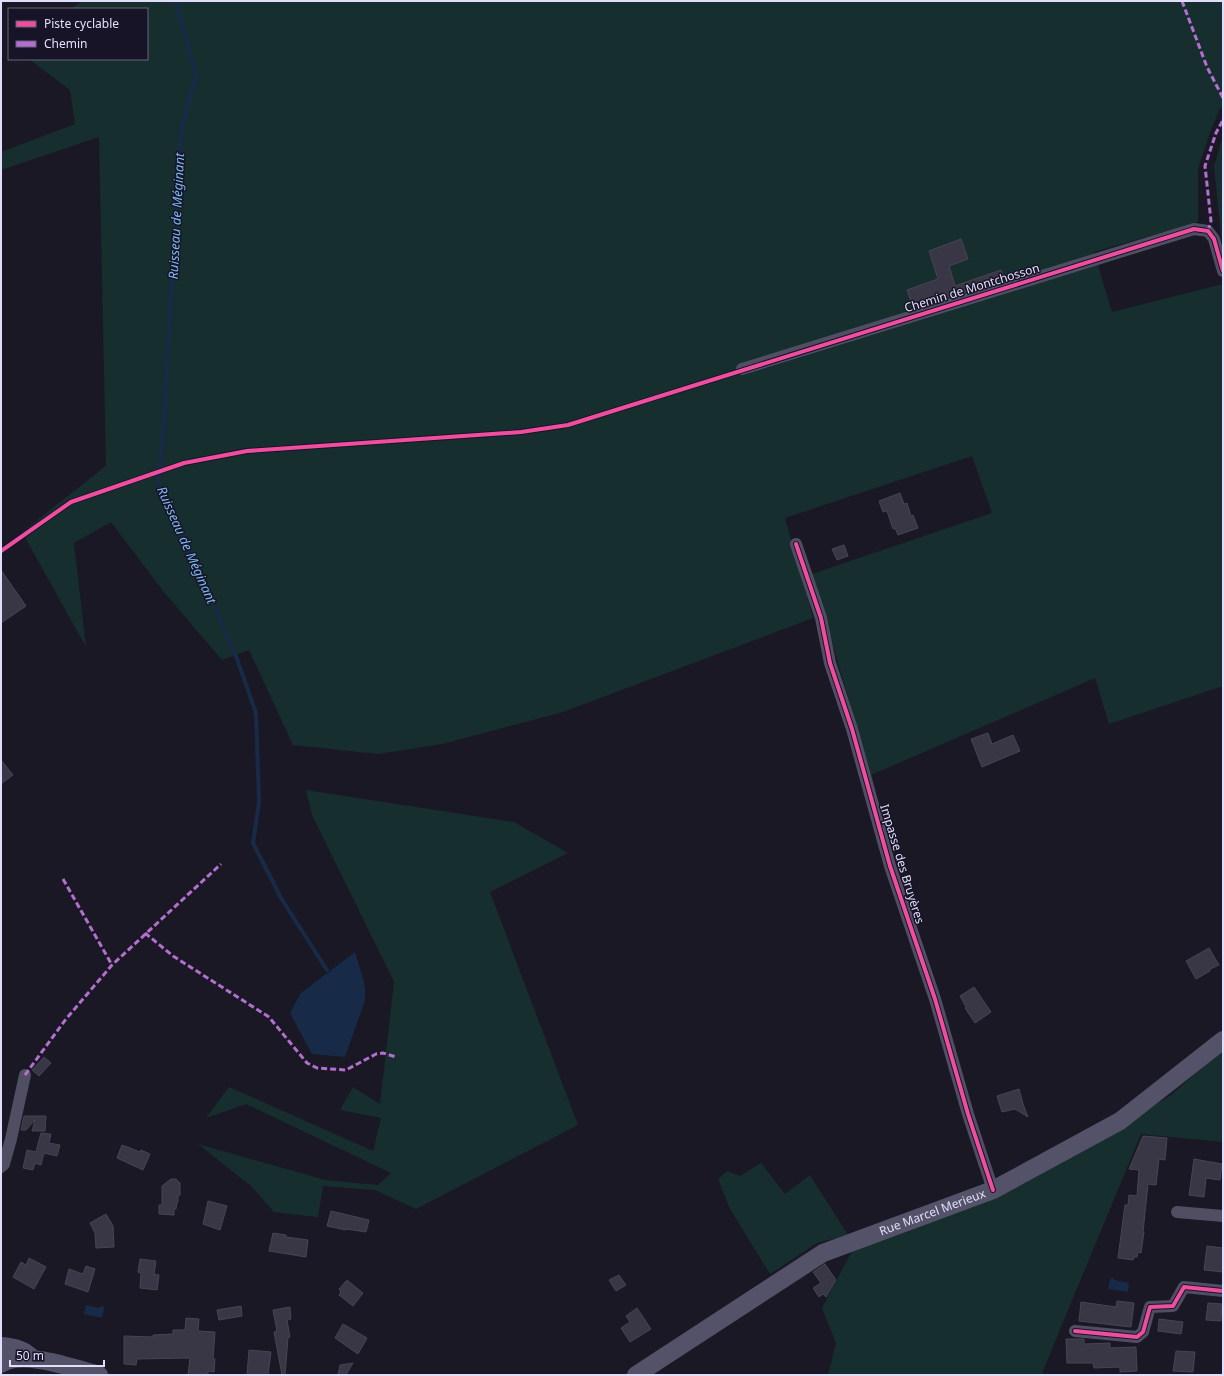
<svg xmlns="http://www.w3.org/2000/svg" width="1224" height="1376" viewBox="0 0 1224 1376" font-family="'Noto Sans',sans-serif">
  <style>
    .green { fill: #172e2e }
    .water { fill: #172b49 }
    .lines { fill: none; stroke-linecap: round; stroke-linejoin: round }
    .stream { stroke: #172b49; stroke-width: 4 }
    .building { fill: #393745; stroke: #474555 }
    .street { stroke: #504e62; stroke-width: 12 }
    .secondary { stroke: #535268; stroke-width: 18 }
    .quiet { stroke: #b36fd0; stroke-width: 3; stroke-dasharray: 6 3; stroke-linecap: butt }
    .cycleway-casing { stroke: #171428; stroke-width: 6 }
    .cycleway { stroke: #ef4d9e; stroke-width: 4 }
    .labels { text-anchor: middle; stroke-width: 3; stroke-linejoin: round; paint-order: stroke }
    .street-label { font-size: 12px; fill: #e1defb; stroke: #171428 }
    .water-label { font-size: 13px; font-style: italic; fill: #78baef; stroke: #171428 }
  </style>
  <rect width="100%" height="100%" fill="#1a1824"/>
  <!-- green -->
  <g class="green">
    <path d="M 82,1 L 1223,1 L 1223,108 L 1220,108 L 1211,130 L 1198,169 L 1198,222 L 1094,252 L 1112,312 L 1223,284 L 1223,686 L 1109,724 L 1095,678 L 871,775 L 812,574 L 992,513 L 972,456 L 785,518 L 813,618 L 563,712 L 442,744 L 378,754 L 293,745 L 249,650 L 222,660 L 163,591 L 111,522 L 74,543 L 86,647 L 22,532 L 106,466 L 99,137 L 1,170 L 1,152 L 75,124 L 70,90 L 29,59 L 147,59 L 147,9 L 71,9 Z"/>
    <path d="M 1223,138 L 1223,243 L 1221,236 L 1214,166 L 1222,139 Z"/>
    <path d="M 306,790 L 514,822 L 568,853 L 490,892 L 578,1125 L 416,1209 L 375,1190 L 323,1186 L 318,1217 L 274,1212 L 251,1186 L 198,1144 L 325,1180 L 378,1185 L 391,1173 L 246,1104 L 206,1118 L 229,1087 L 373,1151 L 381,1118 L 340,1110 L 353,1087 L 380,1104 L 394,982 L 312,815 Z"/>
    <path d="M 1223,1049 L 1223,1142 L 1141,1134 L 1042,1373 L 1058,1375 L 828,1375 L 836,1343 L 822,1308 L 853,1249 L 1061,1163 L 1171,1095 Z"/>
    <path d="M 761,1163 L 785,1194 L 810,1175 L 848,1235 L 817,1243 L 770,1274 L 730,1209 L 718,1179 L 727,1171 L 740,1176 Z"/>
  </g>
  <!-- water -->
  <g class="water">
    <path d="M 355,952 L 365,986 L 365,1000 L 345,1057 L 312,1054 L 290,1013 L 301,993 Z"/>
    <path d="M 1112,1278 L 1115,1280 L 1129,1283 L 1128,1292 L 1108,1289 L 1110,1280 Z"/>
    <path d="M 86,1305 L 99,1308 L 101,1306 L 104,1307 L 104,1309 L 102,1318 L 84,1314 Z"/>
  </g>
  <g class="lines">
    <!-- stream -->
    <path class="stream" d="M 176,1 L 196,76 L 181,129 L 163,434 L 158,487 L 187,543 L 237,659 L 256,713 L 259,802 L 253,843 L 281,898 L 327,970"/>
  </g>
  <!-- building -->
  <g class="building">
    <path d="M 961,239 L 968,259 L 949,266 L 955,286 L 1001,270 L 1004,280 L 945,298 L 944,297 L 913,307 L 907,290 L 938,279 L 929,251 Z"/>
    <path d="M 900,493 L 904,504 L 907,503 L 911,516 L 913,515 L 918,528 L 898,535 L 895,528 L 893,529 L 887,511 L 883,512 L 879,501 Z"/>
    <path d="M 844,545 L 848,556 L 837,560 L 832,549 Z"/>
    <path d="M 1,570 L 26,606 L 1,623 Z"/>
    <path d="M 988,733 L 992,744 L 1013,735 L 1020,751 L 982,767 L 971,739 Z"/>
    <path d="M 1,760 L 13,775 L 1,784 Z"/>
    <path d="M 1209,948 L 1219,965 L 1210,969 L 1210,971 L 1196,979 L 1186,961 Z"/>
    <path d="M 974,987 L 991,1012 L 975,1023 L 965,1008 L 966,1007 L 960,996 Z"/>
    <path d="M 44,1057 L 51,1063 L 39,1076 L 32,1070 Z"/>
    <path d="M 1019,1089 L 1023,1104 L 1028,1117 L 1015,1109 L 1002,1112 L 997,1096 Z"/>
    <path d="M 24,1116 L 46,1116 L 45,1131 L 32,1131 L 35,1120 L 26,1130 L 21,1130 Z"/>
    <path d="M 41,1133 L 51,1134 L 49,1143 L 60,1145 L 57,1156 L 44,1153 L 41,1165 L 35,1163 L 33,1170 L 23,1168 L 27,1150 L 36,1152 Z"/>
    <path d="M 1143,1136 L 1167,1138 L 1165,1160 L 1159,1159 L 1156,1185 L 1148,1184 L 1143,1232 L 1144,1232 L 1141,1253 L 1138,1252 L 1137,1257 L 1134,1257 L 1133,1260 L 1118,1258 L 1125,1205 L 1128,1205 L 1129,1195 L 1137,1196 L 1139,1170 L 1129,1169 Z"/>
    <path d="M 122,1145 L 140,1152 L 141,1150 L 150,1154 L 143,1170 L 117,1158 Z"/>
    <path d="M 1194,1159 L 1222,1164 L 1220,1180 L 1206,1178 L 1204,1197 L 1189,1195 Z"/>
    <path d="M 171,1179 L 176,1179 L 180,1183 L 180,1195 L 178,1195 L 178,1202 L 177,1202 L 176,1209 L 174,1209 L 174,1215 L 159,1214 L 159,1205 L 162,1205 L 162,1186 Z"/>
    <path d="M 208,1201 L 227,1206 L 220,1230 L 203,1224 Z"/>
    <path d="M 331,1211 L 369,1220 L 366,1232 L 346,1229 L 346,1230 L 327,1226 Z"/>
    <path d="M 106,1214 L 113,1226 L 114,1247 L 96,1248 L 95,1233 L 90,1223 Z"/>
    <path d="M 273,1233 L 286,1235 L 286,1237 L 308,1240 L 306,1257 L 269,1251 Z"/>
    <path d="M 1207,1246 L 1223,1248 L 1223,1272 L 1204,1270 Z"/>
    <path d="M 29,1258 L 46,1267 L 34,1289 L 13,1277 L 21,1262 L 26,1265 Z"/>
    <path d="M 140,1259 L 156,1261 L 154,1274 L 159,1275 L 157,1290 L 140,1288 L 141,1273 L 138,1272 Z"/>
    <path d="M 825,1264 L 836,1280 L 826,1297 L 823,1294 L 819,1297 L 813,1288 L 821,1283 L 813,1272 Z"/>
    <path d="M 86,1266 L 95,1269 L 88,1292 L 65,1284 L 69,1269 L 83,1274 Z"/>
    <path d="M 619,1275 L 626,1285 L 616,1291 L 609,1280 Z"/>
    <path d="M 347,1280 L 363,1293 L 353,1306 L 339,1295 L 341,1292 L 339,1289 Z"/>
    <path d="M 1117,1301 L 1134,1303 L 1131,1327 L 1079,1321 L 1081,1302 L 1116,1307 Z"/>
    <path d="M 1208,1303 L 1222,1304 L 1221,1321 L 1206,1320 Z"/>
    <path d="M 241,1306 L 242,1316 L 219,1320 L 217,1310 Z"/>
    <path d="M 290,1307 L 291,1319 L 287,1320 L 290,1337 L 288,1338 L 285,1375 L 282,1375 L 274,1332 L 277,1331 L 273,1310 Z"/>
    <path d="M 637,1308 L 651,1329 L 630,1342 L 621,1328 L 630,1322 L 626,1316 Z"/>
    <path d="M 186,1318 L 199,1319 L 198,1331 L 215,1332 L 213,1359 L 215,1359 L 214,1372 L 208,1371 L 208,1375 L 188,1375 L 190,1358 L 137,1359 L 136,1365 L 124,1364 L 124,1336 L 153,1337 L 153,1335 L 173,1334 L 173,1330 L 185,1330 Z"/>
    <path d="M 1159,1319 L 1183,1322 L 1181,1334 L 1158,1331 Z"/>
    <path d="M 343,1324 L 367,1338 L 358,1354 L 335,1338 Z"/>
    <path d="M 1066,1339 L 1084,1339 L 1084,1344 L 1110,1343 L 1110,1348 L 1136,1347 L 1137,1371 L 1120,1372 L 1120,1367 L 1094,1368 L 1093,1363 L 1067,1363 Z"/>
    <path d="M 249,1350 L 271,1352 L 268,1375 L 247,1375 Z"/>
    <path d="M 1176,1351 L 1195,1352 L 1193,1372 L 1173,1371 Z"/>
    <path d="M 353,1363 L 346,1375 L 338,1375 L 340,1365 Z"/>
  </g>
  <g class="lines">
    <!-- street -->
    <g class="street">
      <path d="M 742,369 L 1194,229 L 1208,231 L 1214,239 L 1223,271"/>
      <path d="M 796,544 L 821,618 L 830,663 L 852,729 L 890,866 L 935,999 L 968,1114 L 993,1190"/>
      <path d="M 1,1167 L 4,1164 L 11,1139 L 25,1075"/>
      <path d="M 1177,1212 L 1223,1216"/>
      <path d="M 1075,1331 L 1137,1337 L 1143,1332 L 1150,1307 L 1173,1306 L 1184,1287 L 1223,1291"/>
    </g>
    <!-- secondary -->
    <g class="secondary">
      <path d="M 1,1346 C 12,1347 21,1348 30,1356"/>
      <path d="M 1,1364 C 22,1349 76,1369 99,1375"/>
      <path id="s1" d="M 636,1375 L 823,1253 L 993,1190 L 1120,1121 L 1223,1040"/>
    </g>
    <!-- quiet -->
    <g class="quiet">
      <path d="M 1182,1 L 1207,67 L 1223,98"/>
      <path d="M 1208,231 L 1211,221 L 1205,166 L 1216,133 L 1223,120"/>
      <path d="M 63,879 L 112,965"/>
      <path d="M 145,933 L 173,956 L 269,1017 L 307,1063 L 317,1068 L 346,1070 L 376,1054 L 383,1053 L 396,1057"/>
      <path d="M 25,1075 L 66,1019 L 112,965 L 221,864"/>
    </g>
    <!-- cycleway casing -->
    <g class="cycleway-casing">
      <g id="cycleway">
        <path d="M 796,544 L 821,618 L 830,663 L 852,729 L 890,866 L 935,999 L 968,1114 L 993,1190"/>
        <path d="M 1,551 L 71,502 L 184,463 L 247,451 L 521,432 L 568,425 L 1194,229 L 1208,231 L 1214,239 L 1223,271"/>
        <path d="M 1075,1331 L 1137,1337 L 1143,1332 L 1150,1307 L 1173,1306 L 1184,1287 L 1223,1291"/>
      </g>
    </g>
    <!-- cycleway -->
    <use href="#cycleway" class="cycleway"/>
  </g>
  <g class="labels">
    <!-- street labels -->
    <g class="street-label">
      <text transform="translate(972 288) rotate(-17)" y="4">Chemin de Montchosson</text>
      <text transform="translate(902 864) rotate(73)" y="4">Impasse des Bruyères</text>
      <text dy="4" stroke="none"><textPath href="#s1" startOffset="340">Rue Marcel Merieux</textPath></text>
    </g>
    <!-- water labels -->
    <g class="water-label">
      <text transform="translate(176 216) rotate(-87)" y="5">Ruisseau de Méginant</text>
      <text transform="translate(187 545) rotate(66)" y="5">Ruisseau de Méginant</text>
    </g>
  </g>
  <!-- border -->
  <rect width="1224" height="1376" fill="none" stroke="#e1defb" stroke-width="4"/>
  <!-- legend -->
  <rect x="8" y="8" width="140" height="52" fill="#171428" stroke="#68657c"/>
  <rect x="16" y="21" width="20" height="6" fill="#ef4d9e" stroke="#68657c"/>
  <text x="44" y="28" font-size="12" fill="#e1defb">Piste cyclable</text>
  <rect x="16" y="41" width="20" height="6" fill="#b36fd0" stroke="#68657c"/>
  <text x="44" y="48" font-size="12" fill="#e1defb">Chemin</text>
  <!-- scale -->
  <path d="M10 1360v6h94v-6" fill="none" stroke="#e1defb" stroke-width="2"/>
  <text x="16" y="1360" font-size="12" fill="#e1defb" stroke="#171428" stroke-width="3" paint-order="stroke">50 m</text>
</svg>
